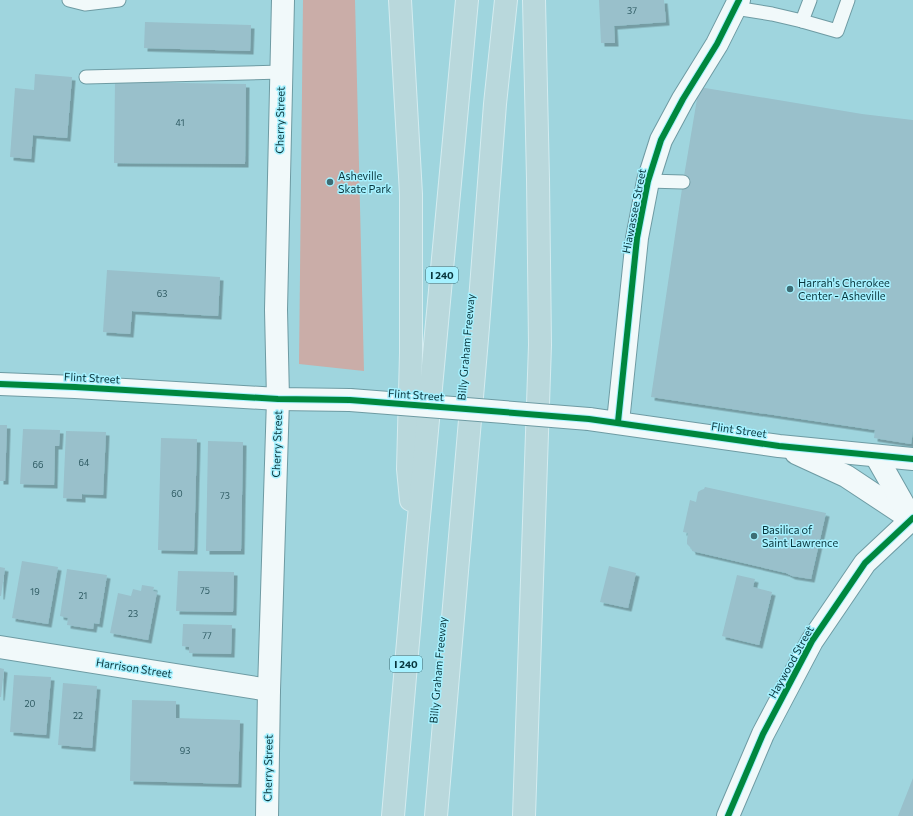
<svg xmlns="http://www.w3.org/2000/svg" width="913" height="816" viewBox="0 0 913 816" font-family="Commissioner,sans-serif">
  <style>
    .green { fill: #caada8 }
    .building { fill: #99c0cb; filter: url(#shadow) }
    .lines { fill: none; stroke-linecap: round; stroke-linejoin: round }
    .lane-casing { stroke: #6e9ba3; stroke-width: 15 }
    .street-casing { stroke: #6e9ba3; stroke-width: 24 }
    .secondary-casing { stroke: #6e9ba3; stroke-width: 24 }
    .highway-casing { stroke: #d4ecf0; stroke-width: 24 }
    .lane { stroke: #f1f9fa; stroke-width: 13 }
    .street { stroke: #f1f9fa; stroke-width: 22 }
    .secondary { stroke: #f1f9fa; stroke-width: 22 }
    .highway { stroke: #b9d8dc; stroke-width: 22 }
    .secondary-bridge-casing { stroke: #6e9ba3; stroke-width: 24; stroke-linecap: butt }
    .secondary-bridge { stroke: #f1f9fa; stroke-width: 22 }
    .cycleway-casing { stroke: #a5f1ff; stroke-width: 8 }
    .cycleway { stroke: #00873e; stroke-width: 6 }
    .poi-dot { fill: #3d6d75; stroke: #a5f1ff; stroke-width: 1.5 }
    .labels { text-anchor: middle; stroke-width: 3; stroke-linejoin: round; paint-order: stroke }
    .number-label { font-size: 9px; fill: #2e5a62 }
    .shield { fill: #a5f1ff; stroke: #376d76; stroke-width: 1 }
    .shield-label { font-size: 10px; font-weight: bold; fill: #08353c }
    .street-label { font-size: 11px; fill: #08353c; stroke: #a5f1ff }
    .poi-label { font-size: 11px; fill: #08353c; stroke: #a5f1ff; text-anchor: start }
  </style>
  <defs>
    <filter id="shadow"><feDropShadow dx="3.5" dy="3.5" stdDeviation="0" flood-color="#0004"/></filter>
  </defs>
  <rect width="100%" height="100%" fill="#9fd5de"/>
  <!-- green -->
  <path class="green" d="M 303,0 L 355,0 L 364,371 L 299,364 Z"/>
  <!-- building -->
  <g class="building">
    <path d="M 599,0 L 664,0 L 666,22 L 614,26 L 615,43 L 601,43 Z"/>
    <path d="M 145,22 L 251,25 L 250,51 L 144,48 Z"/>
    <path d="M 35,74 L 72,77 L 67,138 L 33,135 L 31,159 L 10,157 L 15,88 L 34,90 Z"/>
    <path d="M 115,82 L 246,84 L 245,164 L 114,163 Z"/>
    <path d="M 699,87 L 862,114 L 913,120 L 913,431 L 911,444 L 874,438 L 875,430 L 651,397 L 683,182 Z"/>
    <path d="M 107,270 L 220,277 L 218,316 L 132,311 L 130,334 L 103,332 Z"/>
    <path d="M 0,425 L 7,425 L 5,481 L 0,481 Z"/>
    <path d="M 23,429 L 60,430 L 59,446 L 55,446 L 54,485 L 20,484 Z"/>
    <path d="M 66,431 L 106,432 L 103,495 L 82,494 L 82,499 L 63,498 Z"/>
    <path d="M 161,438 L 197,439 L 194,551 L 158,550 Z"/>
    <path d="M 208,441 L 243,442 L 241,551 L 206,551 Z"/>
    <path d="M 705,487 L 826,513 L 811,579 L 792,576 L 786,573 L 692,551 L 692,549 L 687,544 L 687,540 L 688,533 L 683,532 L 690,500 L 696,502 L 698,492 L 701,490 L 704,489 Z"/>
    <path d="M 22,561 L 58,567 L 48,624 L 12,618 Z"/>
    <path d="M 609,566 L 636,573 L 628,608 L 600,602 Z"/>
    <path d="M 0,567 L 5,568 L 1,596 L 0,596 Z"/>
    <path d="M 67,569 L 107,575 L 99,624 L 94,623 L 93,629 L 67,625 L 68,618 L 60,616 Z"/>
    <path d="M 178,571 L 234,572 L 233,612 L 176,611 Z"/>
    <path d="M 737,575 L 755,579 L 753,587 L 772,592 L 759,645 L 722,636 Z"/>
    <path d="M 142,585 L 154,587 L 153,591 L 157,592 L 148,640 L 110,633 L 118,593 L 131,596 L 133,589 L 141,591 Z"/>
    <path d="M 183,624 L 232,625 L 231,654 L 189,653 L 189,647 L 182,646 Z"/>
    <path d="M 0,668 L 4,669 L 1,697 L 0,697 Z"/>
    <path d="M 14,675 L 51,677 L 46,735 L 10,732 Z"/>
    <path d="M 63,683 L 97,686 L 92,748 L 58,745 Z"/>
    <path d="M 132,700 L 176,701 L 176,718 L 240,720 L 238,784 L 130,781 Z"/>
    <path d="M 913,778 L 913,816 L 898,816 Z"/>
  </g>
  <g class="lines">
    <!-- lane casing -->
    <g class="lane-casing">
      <g id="lane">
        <path d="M 69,0 L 85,4 L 119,0"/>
        <path d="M 810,0 L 802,21 L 837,31 L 848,0"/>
        <path d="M 735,8 L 772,14 L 802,21"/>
        <path d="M 86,77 L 282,72"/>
        <path d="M 648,181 L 683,182"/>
      </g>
    </g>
    <!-- street casing -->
    <g class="street-casing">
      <g id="street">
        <path d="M 0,647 L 269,690"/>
        <path d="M 267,816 L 269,690 L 278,399 L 276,310 L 283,0"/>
      </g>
    </g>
    <!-- secondary casing -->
    <g class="secondary-casing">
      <g id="secondary">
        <path d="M 0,384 L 75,387 L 278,399 L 350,400"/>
        <path d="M 589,419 L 779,446 L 913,459"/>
        <path d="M 618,422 L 637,238 L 648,181 L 661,140 L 683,99 L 717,44 L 739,0"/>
        <path d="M 796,453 L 846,476 L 911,519"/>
        <path d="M 876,456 L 910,516"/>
        <path d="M 728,816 L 763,734 L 812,641 L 865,563 L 913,518"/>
      </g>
    </g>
    <!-- highway casing -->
    <g class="highway-casing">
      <g id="highway">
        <path d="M 400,0 L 411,194 L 411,353 L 408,469 L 411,500"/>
        <path d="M 393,816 L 416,549 L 467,0"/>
        <path d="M 436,816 L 478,327 L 495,104 L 506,0"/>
        <path d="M 524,816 L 540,345 L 538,179 L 534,0"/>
      </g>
    </g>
    <!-- lane -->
    <use href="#lane" class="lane"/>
    <!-- street -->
    <use href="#street" class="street"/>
    <!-- secondary -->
    <use href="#secondary" class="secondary"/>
    <!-- highway -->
    <use href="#highway" class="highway"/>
    <!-- secondary-bridge casing -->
    <g class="secondary-bridge-casing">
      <path id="secondary-bridge" d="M 350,400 L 466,409 L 589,419"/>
    </g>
    <!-- secondary-bridge -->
    <use href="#secondary-bridge" class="secondary-bridge"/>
    <!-- cycleway casing -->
    <g class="cycleway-casing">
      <g id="cycleway">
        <path d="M 0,384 L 75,387 L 278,399 L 350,400 L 466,409 L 589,419 L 779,446 L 913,459"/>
        <path d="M 618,422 L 637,238 L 648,181 L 661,140 L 683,99 L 717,44 L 739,0"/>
        <path d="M 728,816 L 763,734 L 812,641 L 865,563 L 913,518"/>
      </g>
    </g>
    <!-- cycleway -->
    <use href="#cycleway" class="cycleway"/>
  </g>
  <!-- markers -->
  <g class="poi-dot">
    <circle cx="330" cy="182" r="4"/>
    <circle cx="790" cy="289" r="4"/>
    <circle cx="754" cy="536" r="4"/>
  </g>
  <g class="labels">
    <!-- number labels -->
    <g class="number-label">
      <text x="632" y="14">37</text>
      <text x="180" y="126">41</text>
      <text x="162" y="297">63</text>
      <text x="84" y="466">64</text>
      <text x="38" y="468">66</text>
      <text x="177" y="497">60</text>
      <text x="225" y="499">73</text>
      <text x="205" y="594">75</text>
      <text x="35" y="595">19</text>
      <text x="83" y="599">21</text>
      <text x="133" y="617">23</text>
      <text x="207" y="639">77</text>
      <text x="30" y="707">20</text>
      <text x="78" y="719">22</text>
      <text x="185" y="754">93</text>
    </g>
    <!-- shield labels -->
    <g class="shield">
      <rect x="426" y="267" width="32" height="16" rx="3"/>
      <rect x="390" y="656" width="32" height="16" rx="3"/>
    </g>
    <g class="shield-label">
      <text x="442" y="279">I 240</text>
      <text x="406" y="668">I 240</text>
    </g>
    <!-- street labels -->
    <g class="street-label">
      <text transform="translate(280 120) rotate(-89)" y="4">Cherry Street</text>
      <text transform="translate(634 211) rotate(-79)" y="4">Hiawassee Street</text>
      <text transform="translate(466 347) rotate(-85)" y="4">Billy Graham Freeway</text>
      <text transform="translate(92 378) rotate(3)" y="4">Flint Street</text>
      <text transform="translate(416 395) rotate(4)" y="4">Flint Street</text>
      <text transform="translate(739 430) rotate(8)" y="4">Flint Street</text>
      <text transform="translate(277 444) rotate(-88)" y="4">Cherry Street</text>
      <text transform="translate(791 662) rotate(-61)" y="4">Haywood Street</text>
      <text transform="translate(134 668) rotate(9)" y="4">Harrison Street</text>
      <text transform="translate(438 670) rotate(-85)" y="4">Billy Graham Freeway</text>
      <text transform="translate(268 768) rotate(-89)" y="4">Cherry Street</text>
    </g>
    <!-- poi labels -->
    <g class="poi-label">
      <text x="338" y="180">Asheville<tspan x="338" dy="13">Skate Park</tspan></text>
      <text x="798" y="287">Harrah's Cherokee<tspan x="798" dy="13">Center - Asheville</tspan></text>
      <text x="762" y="534">Basilica of<tspan x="762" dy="13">Saint Lawrence</tspan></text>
    </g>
  </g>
</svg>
